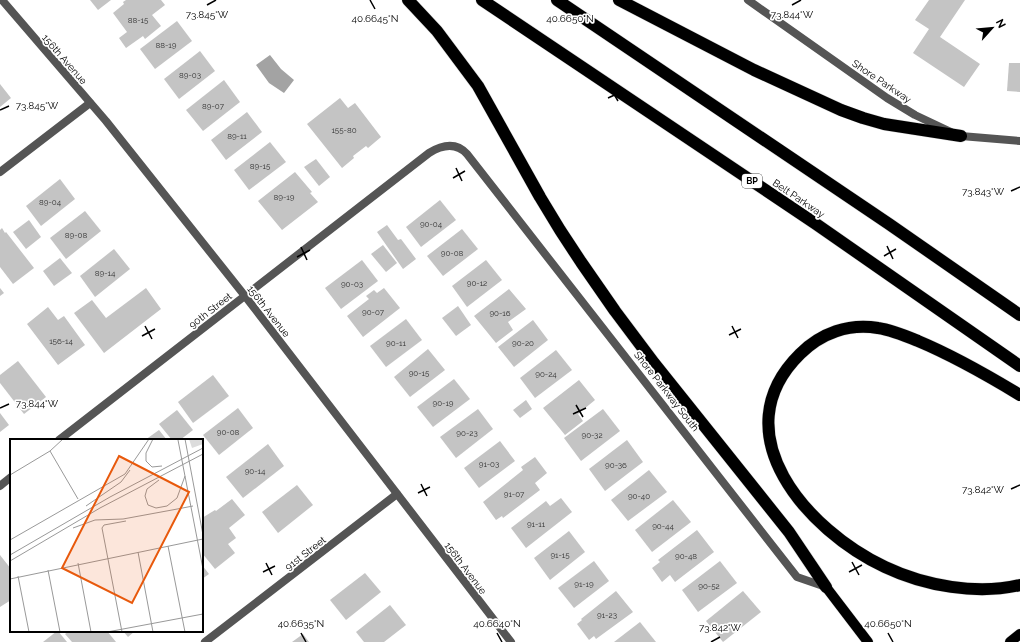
<svg xmlns="http://www.w3.org/2000/svg" width="1020" height="642" viewBox="0 0 1020 642" font-family="Raleway,sans-serif">
  <style>
    .water { fill: #a3a3a3 }
    .building { fill: #c4c4c4 }
    .lines { fill: none; stroke-linecap: round; stroke-linejoin: round }
    .primary-casing { stroke: #dbdbdb; stroke-width: 11 }
    .motorway-casing { stroke: #dbdbdb; stroke-width: 13 }
    .minor { stroke: #555; stroke-width: 8 }
    .tertiary { stroke: #555; stroke-width: 8 }
    .primary { stroke: #000; stroke-width: 10 }
    .motorway { stroke: #000; stroke-width: 12 }
    .ticks { fill: none; stroke: #000; stroke-width: 1.5 }
    .labels { text-anchor: middle; stroke-width: 3.5; stroke-linejoin: round; paint-order: stroke }
    .number-label { font-size: 8px; fill: #313131 }
    .shield { fill: #fff; stroke: #4c4c4c; stroke-width: 1 }
    .shield-label { font-size: 9px; font-weight: bold; fill: #000 }
    .street-label { font-size: 10px; fill: #000; stroke: #fff }
    .inset-road { fill: none; stroke: #999; stroke-width: 1 }
    .view { fill: #e8590c; fill-opacity: 0.15; stroke: #e8590c; stroke-width: 2 }
    .inset-edge { fill: none; stroke: #000; stroke-width: 2 }
    .ticks-label { font-size: 10px; text-anchor: middle; fill: #000; stroke: #fff; stroke-width: 3.5; stroke-linejoin: round; paint-order: stroke }
  </style>
  <rect width="100%" height="100%" fill="#fff"/>
  <!-- water -->
  <path class="water" d="M 270,55 L 281,69 L 294,80 L 284,93 L 269,83 L 256,65 Z"/>
  <!-- building -->
  <g class="building">
    <path d="M 90,0 L 111,0 L 98,10 Z"/>
    <path d="M 126,0 L 161,0 L 165,5 L 152,15 L 161,26 L 145,39 L 143,36 L 126,48 L 119,38 L 127,32 L 113,13 L 124,4 L 123,2 Z"/>
    <path d="M 929,0 L 965,0 L 940,37 L 980,64 L 964,87 L 913,53 L 929,29 L 915,20 Z"/>
    <path d="M 177,21 L 192,41 L 155,69 L 140,49 Z"/>
    <path d="M 200,51 L 215,71 L 179,99 L 164,79 Z"/>
    <path d="M 1009,63 L 1020,63 L 1020,92 L 1007,91 Z"/>
    <path d="M 224,80 L 240,102 L 203,131 L 186,110 Z"/>
    <path d="M 0,84 L 11,98 L 0,107 Z"/>
    <path d="M 340,98 L 348,108 L 355,103 L 381,137 L 368,148 L 366,146 L 353,156 L 354,158 L 342,168 L 307,124 Z"/>
    <path d="M 247,112 L 262,132 L 226,160 L 211,140 Z"/>
    <path d="M 270,142 L 286,162 L 249,190 L 234,170 Z"/>
    <path d="M 316,159 L 330,177 L 319,186 L 304,167 Z"/>
    <path d="M 295,172 L 312,192 L 310,193 L 318,202 L 282,230 L 258,201 Z"/>
    <path d="M 60,179 L 75,199 L 41,226 L 26,206 Z"/>
    <path d="M 440,200 L 456,220 L 421,247 L 406,227 Z"/>
    <path d="M 85,211 L 101,231 L 66,259 L 50,238 Z"/>
    <path d="M 29,220 L 41,237 L 26,249 L 13,232 Z"/>
    <path d="M 387,225 L 398,240 L 401,239 L 416,259 L 403,269 L 377,232 Z"/>
    <path d="M 2,228 L 5,233 L 6,232 L 34,268 L 13,284 L 0,267 L 0,230 Z"/>
    <path d="M 462,229 L 478,249 L 443,276 L 427,256 Z"/>
    <path d="M 383,245 L 397,263 L 386,272 L 371,254 Z"/>
    <path d="M 114,249 L 130,269 L 95,297 L 80,276 Z"/>
    <path d="M 60,258 L 72,273 L 54,286 L 43,271 Z"/>
    <path d="M 362,260 L 378,281 L 341,309 L 325,288 Z"/>
    <path d="M 486,260 L 502,280 L 467,307 L 452,286 Z"/>
    <path d="M 0,288 L 4,293 L 0,296 Z"/>
    <path d="M 146,288 L 161,309 L 104,353 L 74,313 L 92,300 L 106,318 Z"/>
    <path d="M 384,288 L 400,308 L 363,337 L 347,316 L 369,299 L 366,296 L 374,290 L 377,293 Z"/>
    <path d="M 509,289 L 526,309 L 508,322 L 513,330 L 496,343 L 474,316 Z"/>
    <path d="M 458,306 L 471,325 L 456,336 L 442,318 Z"/>
    <path d="M 48,307 L 58,320 L 64,316 L 85,345 L 58,365 L 27,324 Z"/>
    <path d="M 406,319 L 422,340 L 386,367 L 370,346 Z"/>
    <path d="M 533,320 L 548,340 L 514,367 L 498,347 Z"/>
    <path d="M 428,349 L 445,370 L 410,397 L 394,377 Z"/>
    <path d="M 556,350 L 572,370 L 535,398 L 520,378 Z"/>
    <path d="M 18,361 L 46,397 L 24,414 L 0,383 L 0,375 Z"/>
    <path d="M 213,375 L 229,396 L 193,423 L 178,402 Z"/>
    <path d="M 454,379 L 470,399 L 433,427 L 417,407 Z"/>
    <path d="M 579,380 L 595,400 L 578,414 L 583,421 L 565,435 L 543,408 Z"/>
    <path d="M 526,400 L 532,409 L 520,418 L 513,410 Z"/>
    <path d="M 238,408 L 253,428 L 219,455 L 203,435 Z"/>
    <path d="M 478,409 L 493,429 L 456,458 L 440,437 Z"/>
    <path d="M 603,409 L 620,431 L 581,461 L 564,438 Z"/>
    <path d="M 177,410 L 193,430 L 180,440 L 172,440 L 159,424 Z"/>
    <path d="M 0,413 L 9,425 L 0,432 Z"/>
    <path d="M 159,430 L 167,440 L 145,440 Z"/>
    <path d="M 627,440 L 643,462 L 605,491 L 589,469 Z"/>
    <path d="M 500,441 L 515,461 L 479,488 L 464,468 Z"/>
    <path d="M 268,444 L 284,466 L 243,498 L 226,477 Z"/>
    <path d="M 535,457 L 547,473 L 535,483 L 540,490 L 503,518 L 502,516 L 496,520 L 483,502 L 523,470 L 521,467 Z"/>
    <path d="M 649,470 L 667,492 L 628,521 L 611,500 Z"/>
    <path d="M 297,485 L 313,505 L 278,533 L 262,512 Z"/>
    <path d="M 561,498 L 572,512 L 526,548 L 511,528 L 546,501 L 550,506 Z"/>
    <path d="M 232,499 L 245,515 L 229,528 L 236,538 L 228,544 L 235,553 L 215,569 L 202,553 L 202,518 L 215,510 L 216,511 Z"/>
    <path d="M 673,500 L 691,522 L 652,552 L 635,530 Z"/>
    <path d="M 697,530 L 714,552 L 675,582 L 670,575 L 662,582 L 652,568 L 660,562 L 658,560 Z"/>
    <path d="M 569,531 L 585,552 L 550,580 L 534,558 Z"/>
    <path d="M 0,555 L 11,569 L 11,600 L 0,607 Z"/>
    <path d="M 594,561 L 609,581 L 574,608 L 558,588 Z"/>
    <path d="M 720,561 L 737,583 L 698,612 L 682,590 Z"/>
    <path d="M 202,565 L 209,574 L 202,579 Z"/>
    <path d="M 365,573 L 381,592 L 346,620 L 330,600 Z"/>
    <path d="M 616,591 L 633,612 L 596,639 L 594,636 L 589,640 L 577,624 L 582,620 L 581,619 Z"/>
    <path d="M 743,591 L 761,612 L 723,642 L 706,621 Z"/>
    <path d="M 390,605 L 406,625 L 384,642 L 364,642 L 356,632 Z"/>
    <path d="M 640,622 L 656,642 L 614,642 Z"/>
    <path d="M 57,631 L 58,631 L 67,642 L 43,642 Z"/>
    <path d="M 69,631 L 107,631 L 116,642 L 72,642 L 65,634 Z"/>
    <path d="M 123,631 L 135,631 L 128,637 Z"/>
    <path d="M 303,634 L 309,642 L 292,642 Z"/>
  </g>
  <g class="lines">
    <!-- primary casing -->
    <g class="primary-casing">
      <g id="primary">
        <path d="M 826,587 L 868,642"/>
        <path d="M 1010,642 L 1020,634"/>
      </g>
    </g>
    <!-- motorway casing -->
    <g class="motorway-casing">
      <g id="motorway">
        <path d="M 408,0 L 437,31 L 478,86 L 540,197 L 560,230 L 581,262 L 615,311 L 654,363 L 789,532 L 826,587"/>
        <path d="M 482,0 L 816,224 L 1020,366"/>
        <path d="M 557,0 L 889,224 L 1020,315"/>
        <path d="M 619,0 L 754,70 L 841,110 L 863,118 L 884,124 L 961,136"/>
        <path d="M 1020,395 C 987,375 954,356 918,341 C 906,336 892,330 878,328 C 849,323 821,333 800,354 C 720,433 808,531 885,567 C 925,586 977,595 1020,585"/>
      </g>
    </g>
    <!-- minor -->
    <g class="minor">
      <path d="M 2,0 L 106,121 L 245,296 L 511,642"/>
      <path d="M 748,0 L 887,98 L 915,115 L 951,132"/>
      <path d="M 0,172 L 90,103"/>
      <path d="M 59,440 L 429,153 C 442,145 456,142 467,154 L 797,577 L 826,587"/>
      <path d="M 0,486 L 11,477"/>
      <path d="M 205,642 L 397,494"/>
    </g>
    <!-- tertiary -->
    <path class="tertiary" d="M 961,136 L 1020,141"/>
    <!-- primary -->
    <use href="#primary" class="primary"/>
    <!-- motorway -->
    <use href="#motorway" class="motorway"/>
  </g>
  <!-- ticks -->
  <path class="ticks" d="M 370,0 L 375,9M 566,0 L 570,9M 207,5 L 216,0M 792,5 L 801,0M 611,89 L 618,101M 608,98 L 621,92M 0,110 L 9,106M 456,168 L 462,181M 453,178 L 465,171M 1011,191 L 1020,187M 887,246 L 893,259M 301,247 L 307,260M 884,256 L 896,249M 297,257 L 310,250M 145,326 L 152,339M 732,326 L 738,338M 729,335 L 741,329M 142,336 L 155,329M 576,405 L 583,417M 0,408 L 9,404M 573,414 L 586,408M 421,484 L 427,496M 1011,489 L 1020,485M 418,493 L 430,487M 852,562 L 859,575M 266,563 L 272,575M 263,572 L 275,566M 849,572 L 862,565M 301,633 L 306,642M 497,633 L 502,642M 888,633 L 893,642M 711,642 L 720,637"/>
  <g class="labels">
    <!-- number labels -->
    <g class="number-label">
      <text x="138" y="23">88-15</text>
      <text x="166" y="48">88-19</text>
      <text x="190" y="78">89-03</text>
      <text x="213" y="109">89-07</text>
      <text x="344" y="133">155-80</text>
      <text x="237" y="139">89-11</text>
      <text x="260" y="169">89-15</text>
      <text x="284" y="200">89-19</text>
      <text x="50" y="205">89-04</text>
      <text x="431" y="227">90-04</text>
      <text x="76" y="238">89-08</text>
      <text x="452" y="256">90-08</text>
      <text x="105" y="276">89-14</text>
      <text x="477" y="286">90-12</text>
      <text x="352" y="287">90-03</text>
      <text x="373" y="315">90-07</text>
      <text x="500" y="316">90-16</text>
      <text x="61" y="344">156-14</text>
      <text x="396" y="346">90-11</text>
      <text x="523" y="346">90-20</text>
      <text x="419" y="376">90-15</text>
      <text x="546" y="377">90-24</text>
      <text x="443" y="406">90-19</text>
      <text x="228" y="435">90-08</text>
      <text x="467" y="436">90-23</text>
      <text x="592" y="438">90-32</text>
      <text x="489" y="467">91-03</text>
      <text x="616" y="468">90-36</text>
      <text x="255" y="474">90-14</text>
      <text x="514" y="497">91-07</text>
      <text x="639" y="499">90-40</text>
      <text x="536" y="527">91-11</text>
      <text x="663" y="529">90-44</text>
      <text x="560" y="558">91-15</text>
      <text x="686" y="559">90-48</text>
      <text x="584" y="587">91-19</text>
      <text x="709" y="589">90-52</text>
      <text x="607" y="618">91-23</text>
    </g>
    <!-- shield labels -->
    <rect class="shield" x="742" y="174" width="20" height="14" rx="3"/>
    <g class="shield-label">
      <text x="752" y="184">BP</text>
    </g>
    <!-- street labels -->
    <g class="street-label">
      <text transform="translate(65 59) rotate(49)" y="4">156th Avenue</text>
      <text transform="translate(882 81) rotate(34)" y="4">Shore Parkway</text>
      <text transform="translate(799 198) rotate(34)" y="4">Belt Parkway</text>
      <text transform="translate(210 310) rotate(-38)" y="4">90th Street</text>
      <text transform="translate(269 311) rotate(52)" y="4">156th Avenue</text>
      <text transform="translate(667 391) rotate(52)" y="4">Shore Parkway South</text>
      <text transform="translate(305 553) rotate(-38)" y="4">91st Street</text>
      <text transform="translate(466 568) rotate(53)" y="4">156th Avenue</text>
    </g>
  </g>
  <!-- overview -->
  <g transform="translate(10 439)">
    <rect width="193" height="193" fill="#fff"/>
    <path d="M 179,0 L 193,0 L 193,5 L 182,9 Z" fill="#dcdcdc"/>
    <path class="inset-road" d="M 143,0 L 136,14 L 136,22 L 142,28 L 152,27M 175,0 L 193,96M 168,1 L 193,130M 40,12 L 68,60M 0,36 L 40,12 L 53,0M 149,41 L 137,50 L 135,57 L 138,66 L 146,69 L 157,67 L 167,59 L 175,37M 76,67 L 111,43 L 120,31M 162,71 L 183,67M 63,89 L 85,81 L 113,80 L 162,71M 0,101 L 115,35 L 139,0M 158,107 L 175,193M 128,113 L 143,193M 0,116 L 100,58 L 193,9M 0,122 L 90,69 L 193,15M 68,124 L 81,193M 38,131 L 50,193M 8,137 L 19,193M 0,140 L 193,100M 97,193 L 193,175M 112,193 L 92,89 L 94,86 L 116,82"/>
    <path class="view" d="M 109,17 L 179,53 L 122,164 L 52,129 Z"/>
    <rect width="193" height="193" class="inset-edge"/>
  </g>
  <g class="ticks-label">
    <text x="207" y="18">73.845°W</text>
    <text x="792" y="18">73.844°W</text>
    <text x="375" y="22">40.6645°N</text>
    <text x="570" y="22">40.6650°N</text>
    <text x="37" y="109">73.845°W</text>
    <text x="983" y="195">73.843°W</text>
    <text x="37" y="407">73.844°W</text>
    <text x="983" y="493">73.842°W</text>
    <text x="301" y="627">40.6635°N</text>
    <text x="497" y="627">40.6640°N</text>
    <text x="888" y="627">40.6650°N</text>
    <text x="720" y="631">73.842°W</text>
  </g>
  <!-- north arrow -->
  <g transform="translate(992 28) rotate(63)" stroke="#ffffff" stroke-width="3" paint-order="stroke">
  <path d="M0-3L7 15L0 10L-7 15Z" fill="#000000"/>
  <text y="-6" font-size="11" font-weight="bold" text-anchor="middle" fill="#000000">N</text>
  </g>
</svg>
